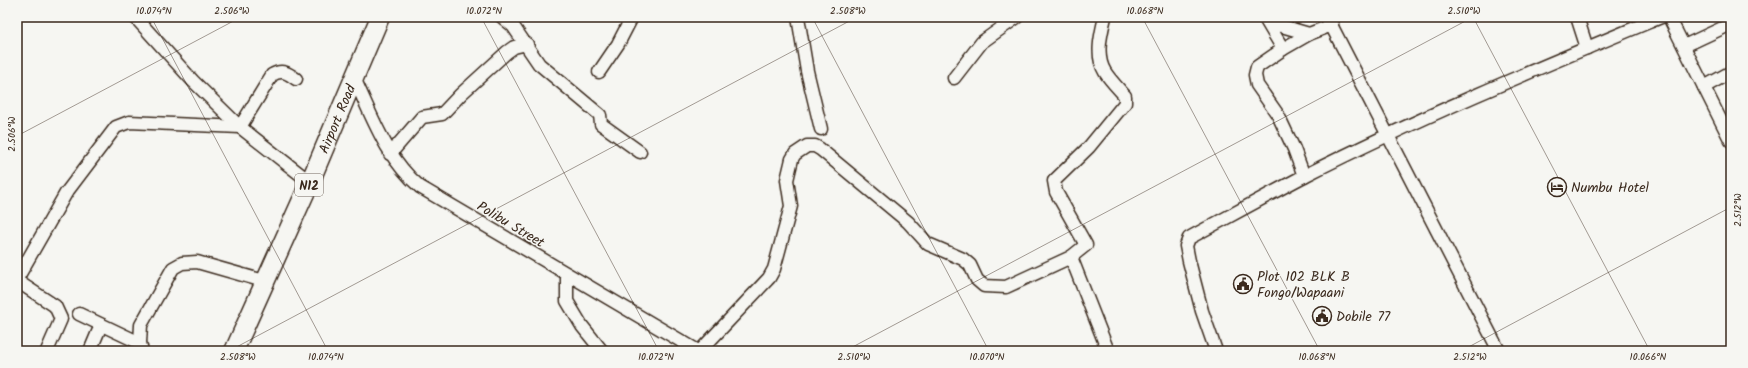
<svg xmlns="http://www.w3.org/2000/svg" width="1748" height="368" viewBox="0 0 1748 368" font-family="Kalam,sans-serif">
  <style>
    .lines { fill: none; stroke-linecap: round; stroke-linejoin: round }
    .minor-casing { stroke: #3b2a1e; stroke-width: 15 }
    .highway-casing { stroke: #3b2a1e; stroke-width: 21 }
    .minor { stroke: #f6f6f2; stroke-width: 12 }
    .highway { stroke: #f6f6f2; stroke-width: 18 }
    .ticks { fill: none; stroke: #3b2a1e; stroke-width: 1; stroke-opacity: 0.45 }
    .labels { text-anchor: middle; stroke-width: 3; stroke-linejoin: round; paint-order: stroke }
    .shield { fill: #f6f6f2; stroke: #73675e; stroke-width: 1 }
    .shield-label { font-size: 13px; font-weight: bold; fill: #3b2a1e }
    .street-label { font-size: 14px; fill: #3b2a1e; stroke: #f6f6f2 }
    .poi-label { font-size: 14px; fill: #3b2a1e; stroke: #f6f6f2; text-anchor: start }
    .neatline { fill: none; stroke: #3b2a1e; stroke-width: 1.5 }
    .ticks-label { font-size: 10px; text-anchor: middle; fill: #3b2a1e }
  </style>
  <rect width="100%" height="100%" fill="#f6f6f2"/>
  <filter id="ink" filterUnits="userSpaceOnUse"><feTurbulence type="fractalNoise" baseFrequency=".025" numOctaves="2"/><feDisplacementMap in="SourceGraphic" scale="8" xChannelSelector="R" yChannelSelector="G"/><feConvolveMatrix kernelMatrix="1 2 1 2 8 2 1 2 1" color-interpolation-filters="sRGB"/></filter>
  <g filter="url(#ink)">
    <g class="lines">
      <!-- minor casing -->
      <g class="minor-casing">
        <g id="minor">
          <path d="M 135,17 L 193,81 L 240,127 L 310,182"/>
          <path d="M 502,17 L 513,26 L 539,64 L 600,115 L 601,124 L 640,152"/>
          <path d="M 798,17 L 807,71 L 821,129"/>
          <path d="M 1105,17 C 1101,34 1095,56 1105,72 C 1110,80 1118,88 1125,96 L 1125,103 L 1089,147 L 1054,181 L 1056,192 L 1086,245 L 1071,257 L 1108,351"/>
          <path d="M 1264,17 L 1283,49 L 1309,34 L 1332,25"/>
          <path d="M 1327,17 L 1499,351"/>
          <path d="M 1577,17 L 1587,48"/>
          <path d="M 1669,17 L 1731,141"/>
          <path d="M 1268,22 L 1309,34"/>
          <path d="M 1684,46 L 1731,24"/>
          <path d="M 1283,49 L 1257,67 L 1255,75 L 1257,85 L 1278,115 L 1294,149 L 1304,176"/>
          <path d="M 599,72 L 618,44 L 632,17"/>
          <path d="M 354,78 C 373,118 386,158 420,187 L 698,351"/>
          <path d="M 954,78 L 982,42 L 1017,17"/>
          <path d="M 1704,87 L 1731,72"/>
          <path d="M 390,154 L 422,117 L 442,114 L 461,94 L 507,52 L 514,47 L 527,44"/>
          <path d="M 567,275 L 567,301 L 582,326 L 602,351"/>
          <path d="M 18,280 L 20,283 L 55,306 L 61,319 L 47,351"/>
          <path d="M 17,281 L 18,277 L 66,193 L 116,127 L 129,122 L 240,127 L 272,75 C 282,69 288,73 296,79"/>
          <path d="M 79,314 L 140,343"/>
          <path d="M 90,351 L 101,325"/>
          <path d="M 142,351 L 140,343 L 141,325 L 173,268 L 182,263 L 197,262 L 264,281"/>
          <path d="M 700,351 L 769,278 L 774,269 L 791,206 L 787,180 L 792,159 L 795,154 L 807,146 L 815,146 L 820,149 L 908,222 L 928,244 L 963,259 L 970,265 L 977,280 L 984,286 L 1006,287 L 1071,257"/>
          <path d="M 1216,351 L 1202,311 L 1189,261 L 1186,246 L 1189,238 C 1228,217 1266,196 1304,176 C 1420,117 1541,67 1661,17"/>
        </g>
      </g>
      <!-- highway casing -->
      <g class="highway-casing">
        <g id="highway">
          <path id="s1" d="M 234,351 L 310,182 L 380,17"/>
        </g>
      </g>
      <!-- minor -->
      <use href="#minor" class="minor"/>
      <!-- highway -->
      <use href="#highway" class="highway"/>
    </g>
  </g>
  <!-- ticks -->
  <path class="ticks" d="M 151,17 L 328,351M 481,17 L 659,351M 812,17 L 989,351M 1142,17 L 1320,351M 1473,17 L 1650,351M 17,136 L 241,17M 229,351 L 857,17M 845,351 L 1473,17M 1461,351 L 1731,207"/>
  <!-- icons -->
  <defs>
    <g id="hotel-ring" transform="scale(1)"><circle r="9.5" fill="#f6f6f2" stroke="#3b2a1e" stroke-width="1.5"/><path d="M-6-4.5h1.5V1H6V5H4.5V3h-9V5H-6ZM-4 0a1.8 1.8 0 1 1 3.6 0ZM.5 0V-2.5h3Q6-2.5 6 0Z" fill="#3b2a1e"/></g>
    <g id="civic-ring" transform="scale(1)"><circle r="9.5" fill="#f6f6f2" stroke="#3b2a1e" stroke-width="1.5"/><path d="M-.6-6.5H3V-4.5H.6V-3L4-1V1h2V6H-6V1h2V-1L-.6-3ZM-1.2 2.5V6h2.4V2.5Z" fill="#3b2a1e"/></g>
  </defs>
  <g fill-rule="evenodd">
    <use href="#hotel-ring" x="1557" y="187"/>
    <use href="#civic-ring" x="1243" y="284"/>
    <use href="#civic-ring" x="1322" y="316"/>
  </g>
  <g class="labels">
    <!-- shield labels -->
    <rect class="shield" x="295" y="174" width="28" height="22" rx="3"/>
    <g class="shield-label">
      <text x="309" y="190">N12</text>
    </g>
    <!-- street labels -->
    <g class="street-label">
      <text dy="5" stroke="none"><textPath href="#s1" startOffset="254">Airport Road</textPath></text>
      <text transform="translate(511 224) rotate(31)" y="5">Polibu Street</text>
    </g>
    <!-- poi labels -->
    <g class="poi-label">
      <text x="1571" y="192">Numbu Hotel</text>
      <text x="1257" y="281">Plot 102 BLK B<tspan x="1257" dy="16">Fongo/Wapaani</tspan></text>
      <text x="1336" y="321">Dobile 77</text>
    </g>
  </g>
  <!-- margin -->
  <rect width="1748" height="368" fill="none" stroke="#f6f6f2" stroke-width="44"/>
  <rect x="22" y="22" width="1704" height="324" class="neatline"/>
  <g class="ticks-label">
    <text x="154" y="14">10.074°N</text>
    <text x="232" y="14">2.506°W</text>
    <text x="484" y="14">10.072°N</text>
    <text x="848" y="14">2.508°W</text>
    <text x="1145" y="14">10.068°N</text>
    <text x="1464" y="14">2.510°W</text>
    <text transform="translate(11 134) rotate(-90)" y="4">2.506°W</text>
    <text transform="translate(1737 210) rotate(-90)" y="4">2.512°W</text>
    <text x="238" y="360">2.508°W</text>
    <text x="326" y="360">10.074°N</text>
    <text x="656" y="360">10.072°N</text>
    <text x="854" y="360">2.510°W</text>
    <text x="987" y="360">10.070°N</text>
    <text x="1317" y="360">10.068°N</text>
    <text x="1470" y="360">2.512°W</text>
    <text x="1648" y="360">10.066°N</text>
  </g>
</svg>
